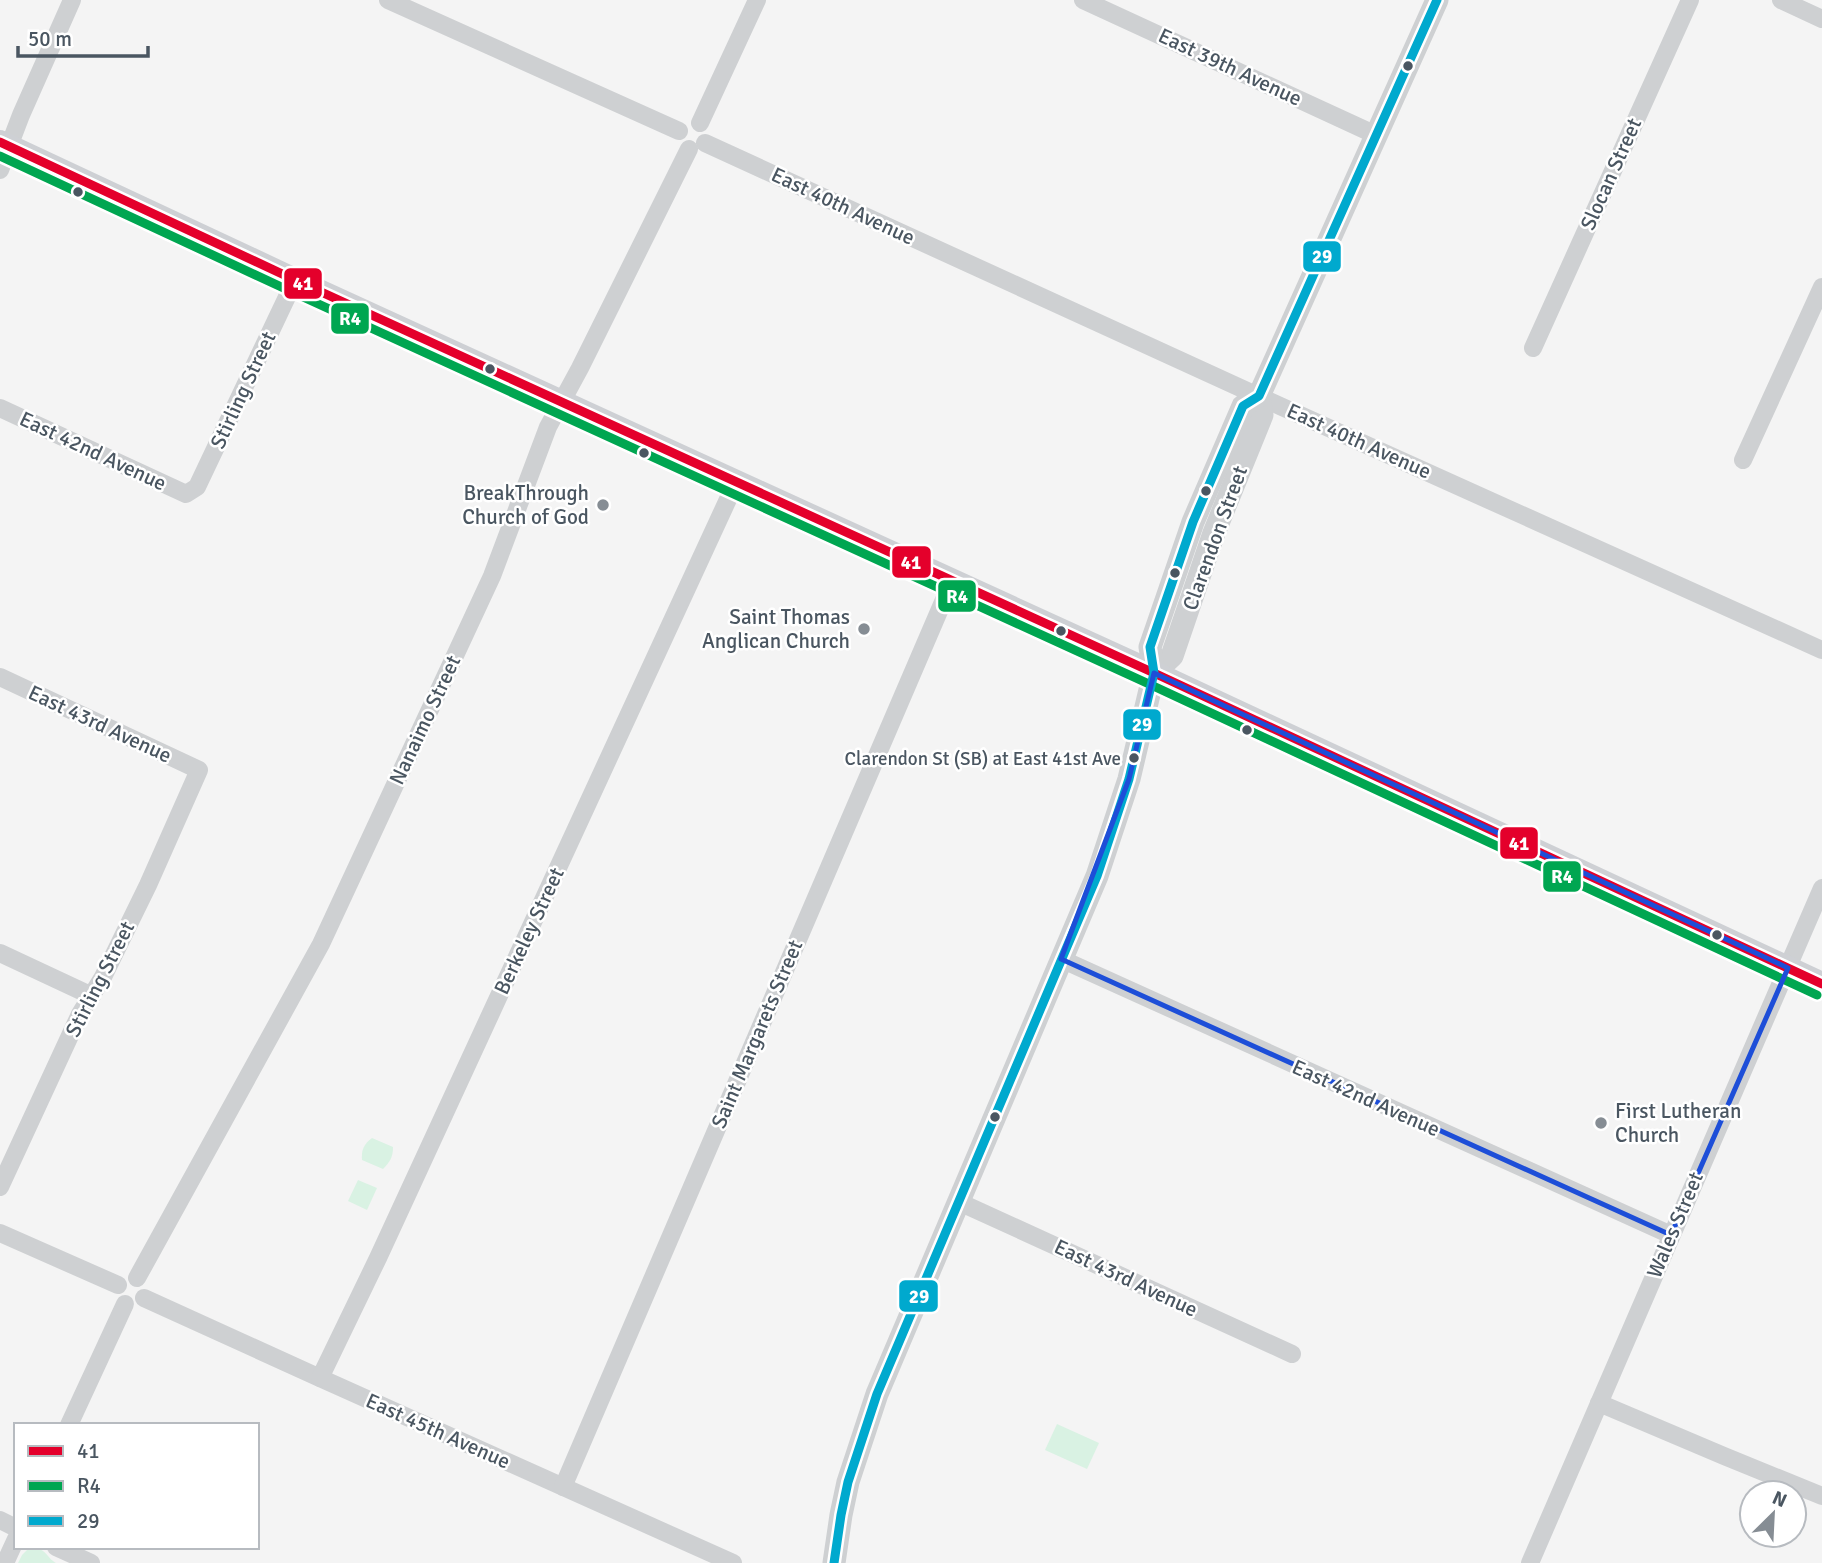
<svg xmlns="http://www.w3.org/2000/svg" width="1822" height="1563" viewBox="0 0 1822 1563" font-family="Signika,sans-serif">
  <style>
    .green { fill: #d9f2e3 }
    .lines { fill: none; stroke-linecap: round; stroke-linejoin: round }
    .minor { stroke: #ced0d2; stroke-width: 18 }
    .tertiary { stroke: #ced0d2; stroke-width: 23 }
    .secondary { stroke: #ced0d4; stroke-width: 24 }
    .bus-1-casing { stroke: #fff; stroke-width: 14 }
    .bus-2-casing { stroke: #fff; stroke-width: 14 }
    .bus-3-casing { stroke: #fff; stroke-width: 14 }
    .bus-1 { stroke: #e4002b; stroke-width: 9 }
    .bus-2 { stroke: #00a651; stroke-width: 9 }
    .bus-3 { stroke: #00a9ce; stroke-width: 9 }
    .marked { fill: none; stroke: #1d4ed8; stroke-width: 5; stroke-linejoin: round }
    .bus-dot { fill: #4a5661; stroke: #fff; stroke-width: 2.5 }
    .poi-dot { fill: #868d94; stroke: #fff; stroke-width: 2.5 }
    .labels { text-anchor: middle; stroke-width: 5; stroke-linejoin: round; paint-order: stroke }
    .bus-label { font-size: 19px; fill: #4a5661; stroke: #fff; text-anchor: end }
    .street-label { font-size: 21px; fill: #4a5661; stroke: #fff }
    .poi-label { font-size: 21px; fill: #4a5661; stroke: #fff; text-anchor: end }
    .line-badge { stroke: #fff; stroke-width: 2.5 }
    .badge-label { font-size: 19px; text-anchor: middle; font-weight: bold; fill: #fff }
  </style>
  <rect width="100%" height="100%" fill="#f4f4f4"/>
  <!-- green -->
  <g class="green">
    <path d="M 372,1138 L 393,1147 C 393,1157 390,1162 383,1169 L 362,1160 C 361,1150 364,1144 372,1138 Z"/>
    <path d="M 358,1180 L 377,1188 L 367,1210 L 348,1201 Z"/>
    <path d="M 1057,1424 L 1099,1443 L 1087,1469 L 1045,1450 Z"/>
    <path d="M 28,1549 C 47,1546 45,1557 56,1563 L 18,1563 L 22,1555 Z"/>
  </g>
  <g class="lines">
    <!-- minor -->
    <g class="minor">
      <path d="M 388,0 L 679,131"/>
      <path d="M 1083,0 L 1376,135"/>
      <path d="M 1781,0 L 1822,19"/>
      <path d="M 700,123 L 757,0"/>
      <path d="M 705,143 L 1280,406 L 1822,650"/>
      <path d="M 0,170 L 21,115 L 72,0"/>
      <path d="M 1533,348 L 1690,0"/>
      <path d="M 0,408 L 186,494 L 197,487 L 295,280"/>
      <path d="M 1743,460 L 1822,287"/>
      <path d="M 0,677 L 199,770 L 148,885 L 103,977 L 80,1014 L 0,1187"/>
      <path d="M 0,953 L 92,996"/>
      <path d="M 1061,959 L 1671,1235"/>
      <path d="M 959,1202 L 1292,1354"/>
      <path d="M 0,1233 L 118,1285"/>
      <path d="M 137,1278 L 321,944 L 492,576 L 548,427 L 580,368 L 689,149"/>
      <path d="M 144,1298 L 320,1378 L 733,1563"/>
      <path d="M 320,1378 L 378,1258 L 736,482"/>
      <path d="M 1599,1403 L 1724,1456 L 1822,1496"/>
      <path d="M 69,1425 L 125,1304"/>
      <path d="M 563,1487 L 952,581"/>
      <path d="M 0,1520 L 16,1528"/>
      <path d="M 56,1547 L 91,1563"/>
      <path d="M 5,1563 L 16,1539"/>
      <path d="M 1530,1563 L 1822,888"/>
    </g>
    <!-- tertiary -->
    <g class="tertiary">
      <path d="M 1154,673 L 1172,656 L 1214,533 L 1262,415 L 1259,396"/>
      <path d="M 834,1563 L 841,1515 L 848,1482 L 877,1394 L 1097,876 L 1129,779 L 1154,673 L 1150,647 L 1193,522 L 1243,406 L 1259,396 L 1437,0"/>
    </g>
    <!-- secondary -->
    <path class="secondary" d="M 0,142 L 295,280 L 1154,673 L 1822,984"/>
    <!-- bus-1 casing -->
    <g class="bus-1-casing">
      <path id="bus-1" d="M 0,142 L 295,280 L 1154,673 L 1822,984"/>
    </g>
    <!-- bus-2 casing -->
    <g class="bus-2-casing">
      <path id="bus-2" d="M 0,156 L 290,291 L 1149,684 L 1817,995"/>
    </g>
    <!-- bus-3 casing -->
    <g class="bus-3-casing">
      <path id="bus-3" d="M 834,1563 L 841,1515 L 848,1482 L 877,1394 L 1097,876 L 1129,779 L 1154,673 L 1150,647 L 1193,522 L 1243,406 L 1259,396 L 1437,0"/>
    </g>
    <!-- bus-1 -->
    <use href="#bus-1" class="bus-1"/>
    <!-- bus-2 -->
    <use href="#bus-2" class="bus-2"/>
    <!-- bus-3 -->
    <use href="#bus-3" class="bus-3"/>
  </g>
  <!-- marked area -->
  <path class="marked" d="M 1154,673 L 1788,968 L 1671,1235 L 1061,959 L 1129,779 Z"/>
  <!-- markers -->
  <g class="bus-dot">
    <circle cx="1408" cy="66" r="6"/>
    <circle cx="78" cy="192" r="6"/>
    <circle cx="490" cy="369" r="6"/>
    <circle cx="644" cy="453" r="6"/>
    <circle cx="1206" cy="491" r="6"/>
    <circle cx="1175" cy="573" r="6"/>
    <circle cx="1061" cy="631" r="6"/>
    <circle cx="1247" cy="730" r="6"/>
    <circle cx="1134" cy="758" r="6"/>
    <circle cx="1717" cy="935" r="6"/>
    <circle cx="995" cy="1117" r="6"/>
  </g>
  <g class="poi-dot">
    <circle cx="603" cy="505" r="7"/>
    <circle cx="864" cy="629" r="7"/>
    <circle cx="1601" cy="1123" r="7"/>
  </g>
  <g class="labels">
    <!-- bus labels -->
    <g class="bus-label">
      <text x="1121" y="765">Clarendon St (SB) at East 41st Ave</text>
    </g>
    <!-- street labels -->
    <g class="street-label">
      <text transform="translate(1230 67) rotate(25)" y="7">East 39th Avenue</text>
      <text transform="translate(1611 174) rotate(-66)" y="7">Slocan Street</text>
      <text transform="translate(843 206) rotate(25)" y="7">East 40th Avenue</text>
      <text transform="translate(243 390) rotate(-65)" y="7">Stirling Street</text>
      <text transform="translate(1359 441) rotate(24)" y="7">East 40th Avenue</text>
      <text transform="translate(93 451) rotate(25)" y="7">East 42nd Avenue</text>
      <text transform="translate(1215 538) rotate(-70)" y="7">Clarendon Street</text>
      <text transform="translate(425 720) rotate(-65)" y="7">Nanaimo Street</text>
      <text transform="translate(100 724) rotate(25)" y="7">East 43rd Avenue</text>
      <text transform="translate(529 931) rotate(-65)" y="7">Berkeley Street</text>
      <text transform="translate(100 979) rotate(-63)" y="7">Stirling Street</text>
      <text transform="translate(757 1034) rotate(-67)" y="7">Saint Margarets Street</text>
      <text transform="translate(1366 1098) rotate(24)" y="7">East 42nd Avenue</text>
      <text transform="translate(1675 1225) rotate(-67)" y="7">Wales Street</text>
      <text transform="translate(1126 1278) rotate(25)" y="7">East 43rd Avenue</text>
      <text transform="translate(438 1431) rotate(24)" y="7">East 45th Avenue</text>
    </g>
    <!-- poi labels -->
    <g class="poi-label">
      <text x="589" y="500">BreakThrough<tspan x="589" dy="24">Church of God</tspan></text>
      <text x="850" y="624">Saint Thomas<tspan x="850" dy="24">Anglican Church</tspan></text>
      <text x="1615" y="1118" text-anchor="start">First Lutheran<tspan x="1615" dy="24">Church</tspan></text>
    </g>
  </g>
  <g class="line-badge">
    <rect x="1302" y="240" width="40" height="33" rx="7" fill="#00a9ce"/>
    <rect x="283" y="267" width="40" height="33" rx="7" fill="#e4002b"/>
    <rect x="330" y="302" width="40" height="33" rx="7" fill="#00a651"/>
    <rect x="891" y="545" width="41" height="34" rx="7" fill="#e4002b"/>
    <rect x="937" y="579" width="40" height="34" rx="7" fill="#00a651"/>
    <rect x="1122" y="708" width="40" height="33" rx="7" fill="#00a9ce"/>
    <rect x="1499" y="826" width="40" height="34" rx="7" fill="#e4002b"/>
    <rect x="1542" y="860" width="40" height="33" rx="7" fill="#00a651"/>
    <rect x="898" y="1279" width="41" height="34" rx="7" fill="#00a9ce"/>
  </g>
  <g class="badge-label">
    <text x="1322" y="263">29</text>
    <text x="303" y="290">41</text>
    <text x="350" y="325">R4</text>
    <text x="911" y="569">41</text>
    <text x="957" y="603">R4</text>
    <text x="1142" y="731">29</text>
    <text x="1519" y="850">41</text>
    <text x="1562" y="883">R4</text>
    <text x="919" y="1303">29</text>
  </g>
  <!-- legend -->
  <rect x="14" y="1423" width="245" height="126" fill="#ffffff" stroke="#b7bbc0" stroke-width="2"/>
  <rect x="28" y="1446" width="35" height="10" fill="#e4002b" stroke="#b7bbc0" stroke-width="2"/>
  <text x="77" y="1458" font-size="21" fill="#4a5661">41</text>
  <rect x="28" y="1481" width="35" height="10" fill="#00a651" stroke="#b7bbc0" stroke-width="2"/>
  <text x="77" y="1493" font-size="21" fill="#4a5661">R4</text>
  <rect x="28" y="1516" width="35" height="10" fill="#00a9ce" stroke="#b7bbc0" stroke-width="2"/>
  <text x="77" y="1528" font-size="21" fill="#4a5661">29</text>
  <!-- north arrow -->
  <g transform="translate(1773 1514) rotate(24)"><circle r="33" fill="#ffffff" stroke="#b7bbc0" stroke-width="2"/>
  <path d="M0-5L12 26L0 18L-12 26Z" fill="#868d94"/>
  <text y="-10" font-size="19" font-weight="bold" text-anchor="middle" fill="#4a5661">N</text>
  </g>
  <!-- scale -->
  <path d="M18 46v10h130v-10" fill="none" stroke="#4a5661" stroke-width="3.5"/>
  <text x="28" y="46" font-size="21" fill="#4a5661" stroke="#ffffff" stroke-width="5" paint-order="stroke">50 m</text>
</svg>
